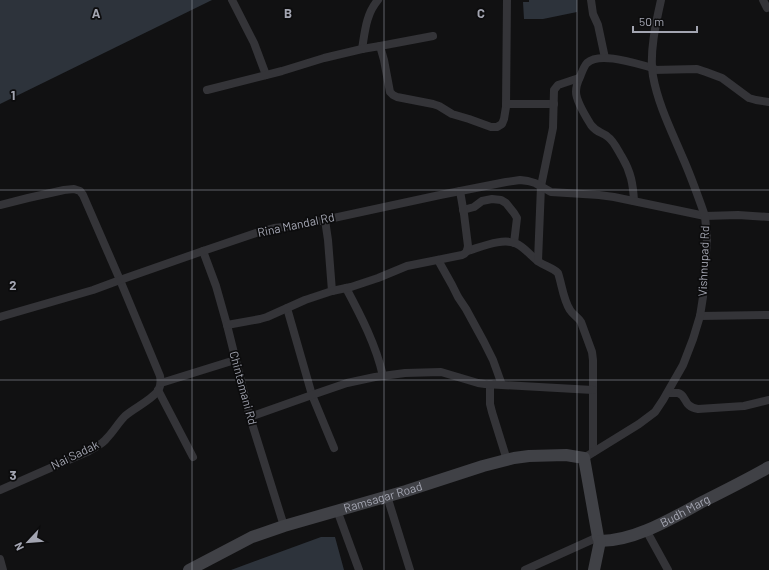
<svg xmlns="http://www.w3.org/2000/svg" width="769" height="570" viewBox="0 0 769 570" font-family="Barlow,sans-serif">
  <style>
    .water { fill: #2d333b }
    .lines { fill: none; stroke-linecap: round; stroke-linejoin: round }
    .street { stroke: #343438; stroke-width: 8 }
    .secondary { stroke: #404146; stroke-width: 12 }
    .grid { fill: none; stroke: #a3a5b1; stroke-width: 1; stroke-opacity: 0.55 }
    .labels { text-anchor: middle; stroke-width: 3.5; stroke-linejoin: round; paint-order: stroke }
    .street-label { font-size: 12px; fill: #a3a5b1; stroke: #0c0c0d }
    .grid-label { font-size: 13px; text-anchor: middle; font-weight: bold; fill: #a3a5b1; stroke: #0c0c0d; stroke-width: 3.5; stroke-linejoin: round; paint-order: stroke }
  </style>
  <rect width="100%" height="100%" fill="#111112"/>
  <!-- water -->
  <g class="water">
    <path d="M 0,0 L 212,0 L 0,104 Z"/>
    <path d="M 529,0 L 577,0 L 577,12 L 543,19 L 524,19 L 523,2 L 529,2 Z"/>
    <path d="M 321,537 L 335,537 L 344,570 L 231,570 Z"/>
  </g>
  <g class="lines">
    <!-- street -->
    <g class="street">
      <path d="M 232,0 L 254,43 L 266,75"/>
      <path d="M 591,0 L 593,14 L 598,25 L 605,58"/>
      <path d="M 763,0 L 767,8"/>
      <path d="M 380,46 L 433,36"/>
      <path d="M 362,49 C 365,31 366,14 378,0"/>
      <path d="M 653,70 L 697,69 L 706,72 L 722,78 L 749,98 L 756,100 L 769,102"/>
      <path d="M 207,90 L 282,71 L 324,58 L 362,49 L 380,46 L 384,60 L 390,92 L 393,95 L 397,97 L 433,104 L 439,106 L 452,114 L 469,119 L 491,127 L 497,127 L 502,124 L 504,119 L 506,107 L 507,0"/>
      <path d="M 506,104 L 554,104"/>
      <path d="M 634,201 C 633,184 631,172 622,157 C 618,151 614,141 608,137 C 602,132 597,133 591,125 C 586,117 576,101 576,92 C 576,87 578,81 580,77 C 582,72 584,66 587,63 C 600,51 637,64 653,68"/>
      <path d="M 0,205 L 28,198 L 64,190 L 74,189 L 80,191 L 83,195 L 120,280 L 160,376 C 161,381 161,386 158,391 C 150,401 134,408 125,416 C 118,423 114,431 107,438 C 103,444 95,447 89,451 L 0,490"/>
      <path d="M 463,210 L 474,207 L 482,201 L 492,199 L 501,200 L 506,203 L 514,213 L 517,218 L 514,243"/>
      <path d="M 325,220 L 328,240 L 332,291"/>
      <path d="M 203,251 L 216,286 L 227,325 L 250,417 L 284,526"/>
      <path d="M 467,251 C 481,247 504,237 517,244 C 524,247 532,257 539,262 C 545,266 553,268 558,273 C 562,285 563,299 570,310 C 573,315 578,317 581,322 L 592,352 L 593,360 L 593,452"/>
      <path d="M 438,260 L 452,285 L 458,297 L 466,309 L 484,342 L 493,360 L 502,385"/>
      <path d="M 538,261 L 541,186 L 553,128 L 554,90 L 558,85 L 579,78"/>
      <path d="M 346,288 C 361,316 376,345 383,376"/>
      <path d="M 287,308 L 312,395 L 334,448"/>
      <path d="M 700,316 L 769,315"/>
      <path d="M 0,317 L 93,290 L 120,280 L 203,251 L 259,232 L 274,228 L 301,225 L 440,195 L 506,182 L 520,180 L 528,181 L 535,183 L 551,192 L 599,195 L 614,197 L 705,216 L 738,215 L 769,217"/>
      <path d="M 227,325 L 260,319 L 267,317 L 305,300 L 332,291 L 351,287 L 378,278 L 407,266 L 462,255 C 467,253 467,251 468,246 L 464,214 L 460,191"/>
      <path d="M 161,383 L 235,360"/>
      <path d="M 490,384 L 490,404 L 492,412 L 507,460"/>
      <path d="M 158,390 L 193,457"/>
      <path d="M 668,393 C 671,393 675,393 678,393 C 687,395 683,407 698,409 L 744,406 L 769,400"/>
      <path d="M 250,417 L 312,395 L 347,383 L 375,377 L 405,373 L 441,372 L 478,383 L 485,384 L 593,390"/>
      <path d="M 584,458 L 639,424 L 655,412 L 663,400 L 683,365 L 693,339 L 700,316 L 703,297 L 707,239 L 705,216 C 698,196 691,176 682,156 C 671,130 658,104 653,76 C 649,54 656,22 661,0"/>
      <path d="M 387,496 L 410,570"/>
      <path d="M 337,510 L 359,570"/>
      <path d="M 646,530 L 668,570"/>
      <path d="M 0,559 L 3,570"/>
      <path d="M 525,570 L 598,537"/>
    </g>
    <!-- secondary -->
    <g class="secondary">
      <path id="s1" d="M 189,570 L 252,537 L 284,526 L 406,491 L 483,466 L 514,458 L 529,456 L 566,455 L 584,458 L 598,537 L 600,541 C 636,541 674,517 704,501 C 726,490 748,479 769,467"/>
      <path d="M 594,570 L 600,541"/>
    </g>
  </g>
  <!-- grid -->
  <path class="grid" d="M 192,0 L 192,570M 384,0 L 384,570M 577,0 L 577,570M 0,190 L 769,190M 0,380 L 769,380"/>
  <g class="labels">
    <!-- street labels -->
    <g class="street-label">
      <text transform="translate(296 225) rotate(-12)" y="4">Rina Mandal Rd</text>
      <text transform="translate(704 261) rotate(-88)" y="4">Vishnupad Rd</text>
      <text transform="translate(243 388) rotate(75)" y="4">Chintamani Rd</text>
      <text transform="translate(75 455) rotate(-26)" y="4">Nai Sadak</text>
      <text dy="4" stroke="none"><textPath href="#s1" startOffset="208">Ramsagar Road</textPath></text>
      <text dy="4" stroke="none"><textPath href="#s1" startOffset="591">Budh Marg</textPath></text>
    </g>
  </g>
  <g class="grid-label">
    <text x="96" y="18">A</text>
    <text x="288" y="18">B</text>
    <text x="481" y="18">C</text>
    <text x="13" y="100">1</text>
    <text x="13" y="290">2</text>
    <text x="13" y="480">3</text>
  </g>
  <!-- north arrow -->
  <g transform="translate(28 542) rotate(244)" stroke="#0c0c0d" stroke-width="3" paint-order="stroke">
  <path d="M0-3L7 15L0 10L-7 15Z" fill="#a3a5b1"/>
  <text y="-6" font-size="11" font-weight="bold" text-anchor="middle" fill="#a3a5b1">N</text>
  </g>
  <!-- scale -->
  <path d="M633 26v6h64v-6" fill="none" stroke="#a3a5b1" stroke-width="2"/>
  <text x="639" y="26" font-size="12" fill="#a3a5b1" stroke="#0c0c0d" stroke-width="3" paint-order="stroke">50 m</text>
</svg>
